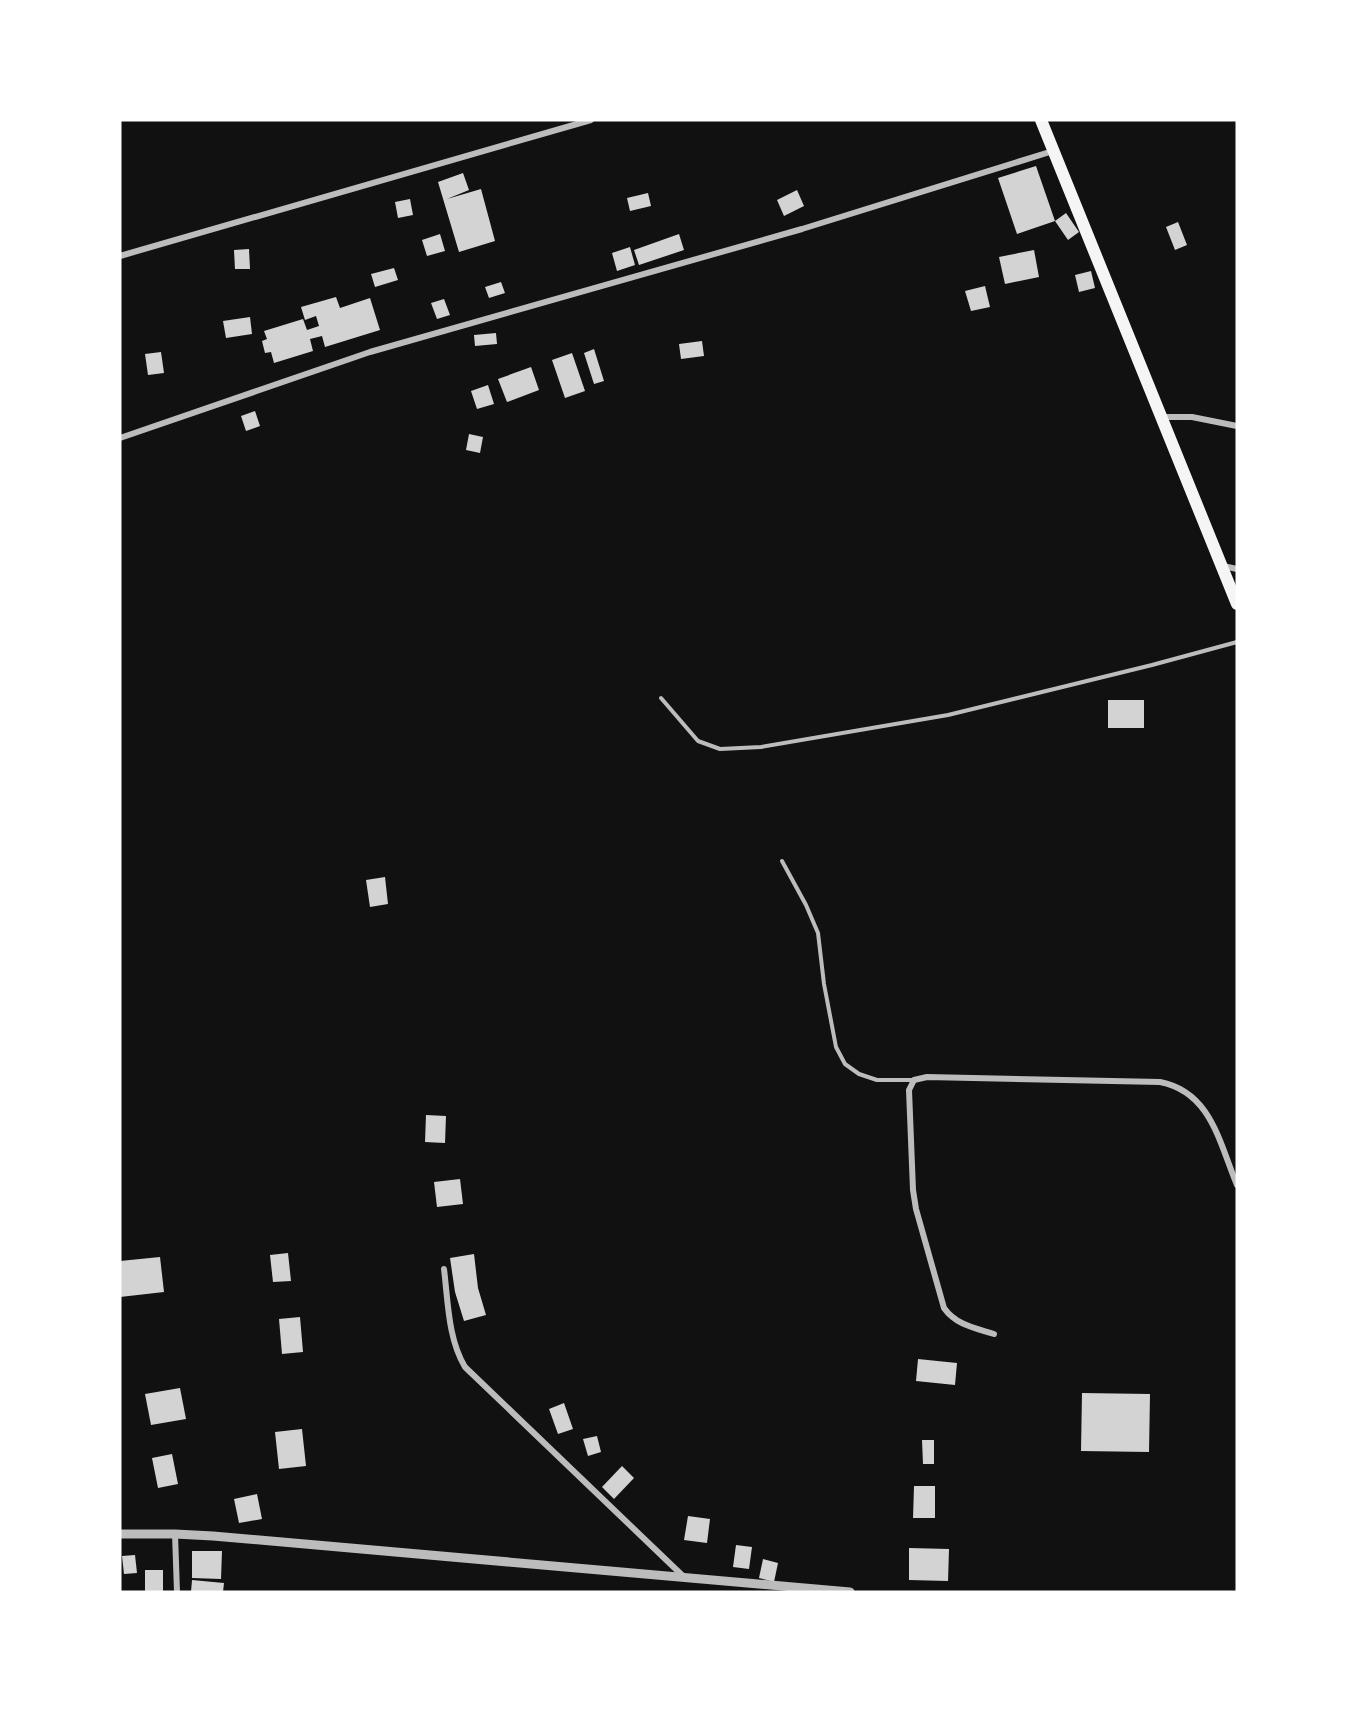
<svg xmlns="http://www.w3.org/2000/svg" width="1357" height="1712" viewBox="0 0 1357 1712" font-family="Raleway,sans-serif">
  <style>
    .building { fill: #d3d3d3 }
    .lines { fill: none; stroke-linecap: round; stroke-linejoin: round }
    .service { stroke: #bcbcbc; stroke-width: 4 }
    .minor { stroke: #bcbcbc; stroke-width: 6 }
    .tertiary { stroke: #bcbcbc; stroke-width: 9 }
    .primary { stroke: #f5f5f5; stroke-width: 12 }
  </style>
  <rect width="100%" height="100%" fill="#111"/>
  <!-- building -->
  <g class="building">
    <path d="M 1036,166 L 1055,221 L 1066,213 L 1079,232 L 1068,240 L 1055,221 L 1017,234 L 998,178 Z"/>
    <path d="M 463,173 L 469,190 L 447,199 L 481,189 L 495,241 L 459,252 L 438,182 Z"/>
    <path d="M 797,190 L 804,206 L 784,216 L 777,200 Z"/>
    <path d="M 648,193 L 651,206 L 630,211 L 627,198 Z"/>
    <path d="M 410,199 L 413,215 L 398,218 L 395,202 Z"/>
    <path d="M 1178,222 L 1187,245 L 1175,250 L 1166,227 Z"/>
    <path d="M 440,234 L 445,251 L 427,256 L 422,240 Z"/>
    <path d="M 679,234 L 684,250 L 639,265 L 634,250 Z"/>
    <path d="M 630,247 L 635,265 L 617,271 L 612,253 Z"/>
    <path d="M 249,249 L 250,269 L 235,269 L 234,250 Z"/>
    <path d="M 1034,250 L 1039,277 L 1005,284 L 999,257 Z"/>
    <path d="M 394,268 L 398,280 L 375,287 L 371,274 Z"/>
    <path d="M 1091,271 L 1095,288 L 1079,292 L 1075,275 Z"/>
    <path d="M 501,282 L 505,293 L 489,298 L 485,287 Z"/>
    <path d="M 985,286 L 990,307 L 971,311 L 965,291 Z"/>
    <path d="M 336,297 L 340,308 L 370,298 L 380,330 L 325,347 L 322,336 L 310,339 L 313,351 L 274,363 L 271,352 L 265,353 L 262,341 L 267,339 L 264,331 L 303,319 L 307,330 L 319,326 L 316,316 L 305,320 L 301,307 Z"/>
    <path d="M 444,299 L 450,315 L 437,319 L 431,303 Z"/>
    <path d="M 250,317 L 252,334 L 226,338 L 223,321 Z"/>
    <path d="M 496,333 L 497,344 L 475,346 L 474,335 Z"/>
    <path d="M 702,341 L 704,356 L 681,359 L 679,344 Z"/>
    <path d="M 594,349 L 604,381 L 594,384 L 584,353 Z"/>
    <path d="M 161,352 L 164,373 L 148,375 L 145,354 Z"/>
    <path d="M 572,353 L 585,391 L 565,398 L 552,360 Z"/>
    <path d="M 531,367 L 539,390 L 507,402 L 498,379 Z"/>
    <path d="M 488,385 L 494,404 L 477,409 L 471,391 Z"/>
    <path d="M 255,411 L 260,426 L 246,431 L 241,416 Z"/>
    <path d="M 469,434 L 483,437 L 480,453 L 466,450 Z"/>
    <rect x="1108" y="700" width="36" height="28"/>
    <path d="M 385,877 L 388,904 L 370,907 L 366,880 Z"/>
    <path d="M 426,1115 L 446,1116 L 445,1143 L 425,1142 Z"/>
    <path d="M 460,1179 L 463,1204 L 437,1207 L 434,1182 Z"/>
    <path d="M 288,1253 L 291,1281 L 273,1282 L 270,1255 Z"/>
    <path d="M 474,1254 L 478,1288 L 486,1315 L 464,1321 L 455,1292 L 450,1258 Z"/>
    <path d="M 160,1257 L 164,1292 L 120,1297 L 120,1261 Z"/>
    <path d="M 300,1317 L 303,1352 L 282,1354 L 279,1319 Z"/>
    <path d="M 918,1359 L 957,1363 L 955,1385 L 916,1381 Z"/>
    <path d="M 180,1388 L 186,1419 L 151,1425 L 145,1394 Z"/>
    <path d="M 1082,1393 L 1150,1394 L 1149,1452 L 1081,1451 Z"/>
    <path d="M 564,1403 L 573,1429 L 558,1434 L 549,1409 Z"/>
    <path d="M 302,1429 L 306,1466 L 279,1469 L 275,1432 Z"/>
    <path d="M 597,1436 L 601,1452 L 588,1456 L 583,1439 Z"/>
    <path d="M 922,1440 L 934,1440 L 934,1464 L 923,1464 Z"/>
    <path d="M 172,1454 L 178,1484 L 158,1488 L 152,1458 Z"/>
    <path d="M 622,1466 L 634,1478 L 614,1499 L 602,1487 Z"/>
    <path d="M 914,1486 L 935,1486 L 935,1518 L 913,1518 Z"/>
    <path d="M 257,1494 L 262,1519 L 239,1523 L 234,1499 Z"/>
    <path d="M 688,1516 L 710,1519 L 707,1543 L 684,1540 Z"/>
    <path d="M 736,1545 L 752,1547 L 749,1569 L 733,1567 Z"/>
    <path d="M 909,1548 L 949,1549 L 948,1581 L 909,1580 Z"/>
    <path d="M 192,1551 L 222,1551 L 221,1579 L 192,1578 Z"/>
    <path d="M 135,1555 L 137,1573 L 124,1574 L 122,1556 Z"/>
    <path d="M 763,1559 L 778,1563 L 774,1582 L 759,1578 Z"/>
    <rect x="145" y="1570" width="18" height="22"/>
    <path d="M 192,1580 L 224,1583 L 223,1592 L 191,1592 Z"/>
  </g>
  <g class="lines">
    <!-- service -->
    <g class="service">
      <path d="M 661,698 L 698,741 L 720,749 L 761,747 L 948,715 L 1152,665 L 1237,642"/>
      <path d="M 782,861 L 806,905 L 818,933 L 824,984 L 836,1047 L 845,1064 L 859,1074 L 877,1080 L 913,1080"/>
    </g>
    <!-- minor -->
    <g class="minor">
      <path d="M 120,256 L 591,120"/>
      <path d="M 1160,417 L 1192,417 L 1237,426"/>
      <path d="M 120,438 L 370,352 L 802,229 L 1053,151"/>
      <path d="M 1223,566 L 1237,569"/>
      <path d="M 444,1269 C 448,1301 448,1339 465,1367 L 684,1577"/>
      <path d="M 994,1334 C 975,1328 956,1325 944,1308 L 916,1209 L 913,1190 L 909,1090 L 914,1080 L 927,1077 L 1160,1082 C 1211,1092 1219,1142 1237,1185"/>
      <path d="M 175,1534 L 177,1592"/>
    </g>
    <!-- tertiary -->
    <path class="tertiary" d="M 120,1534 L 175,1534 L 213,1536 L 850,1592"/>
    <!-- primary -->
    <path class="primary" d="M 1041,120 L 1237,604"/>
  </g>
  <!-- border -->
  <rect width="1357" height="1712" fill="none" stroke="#ffffff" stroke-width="243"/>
</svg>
